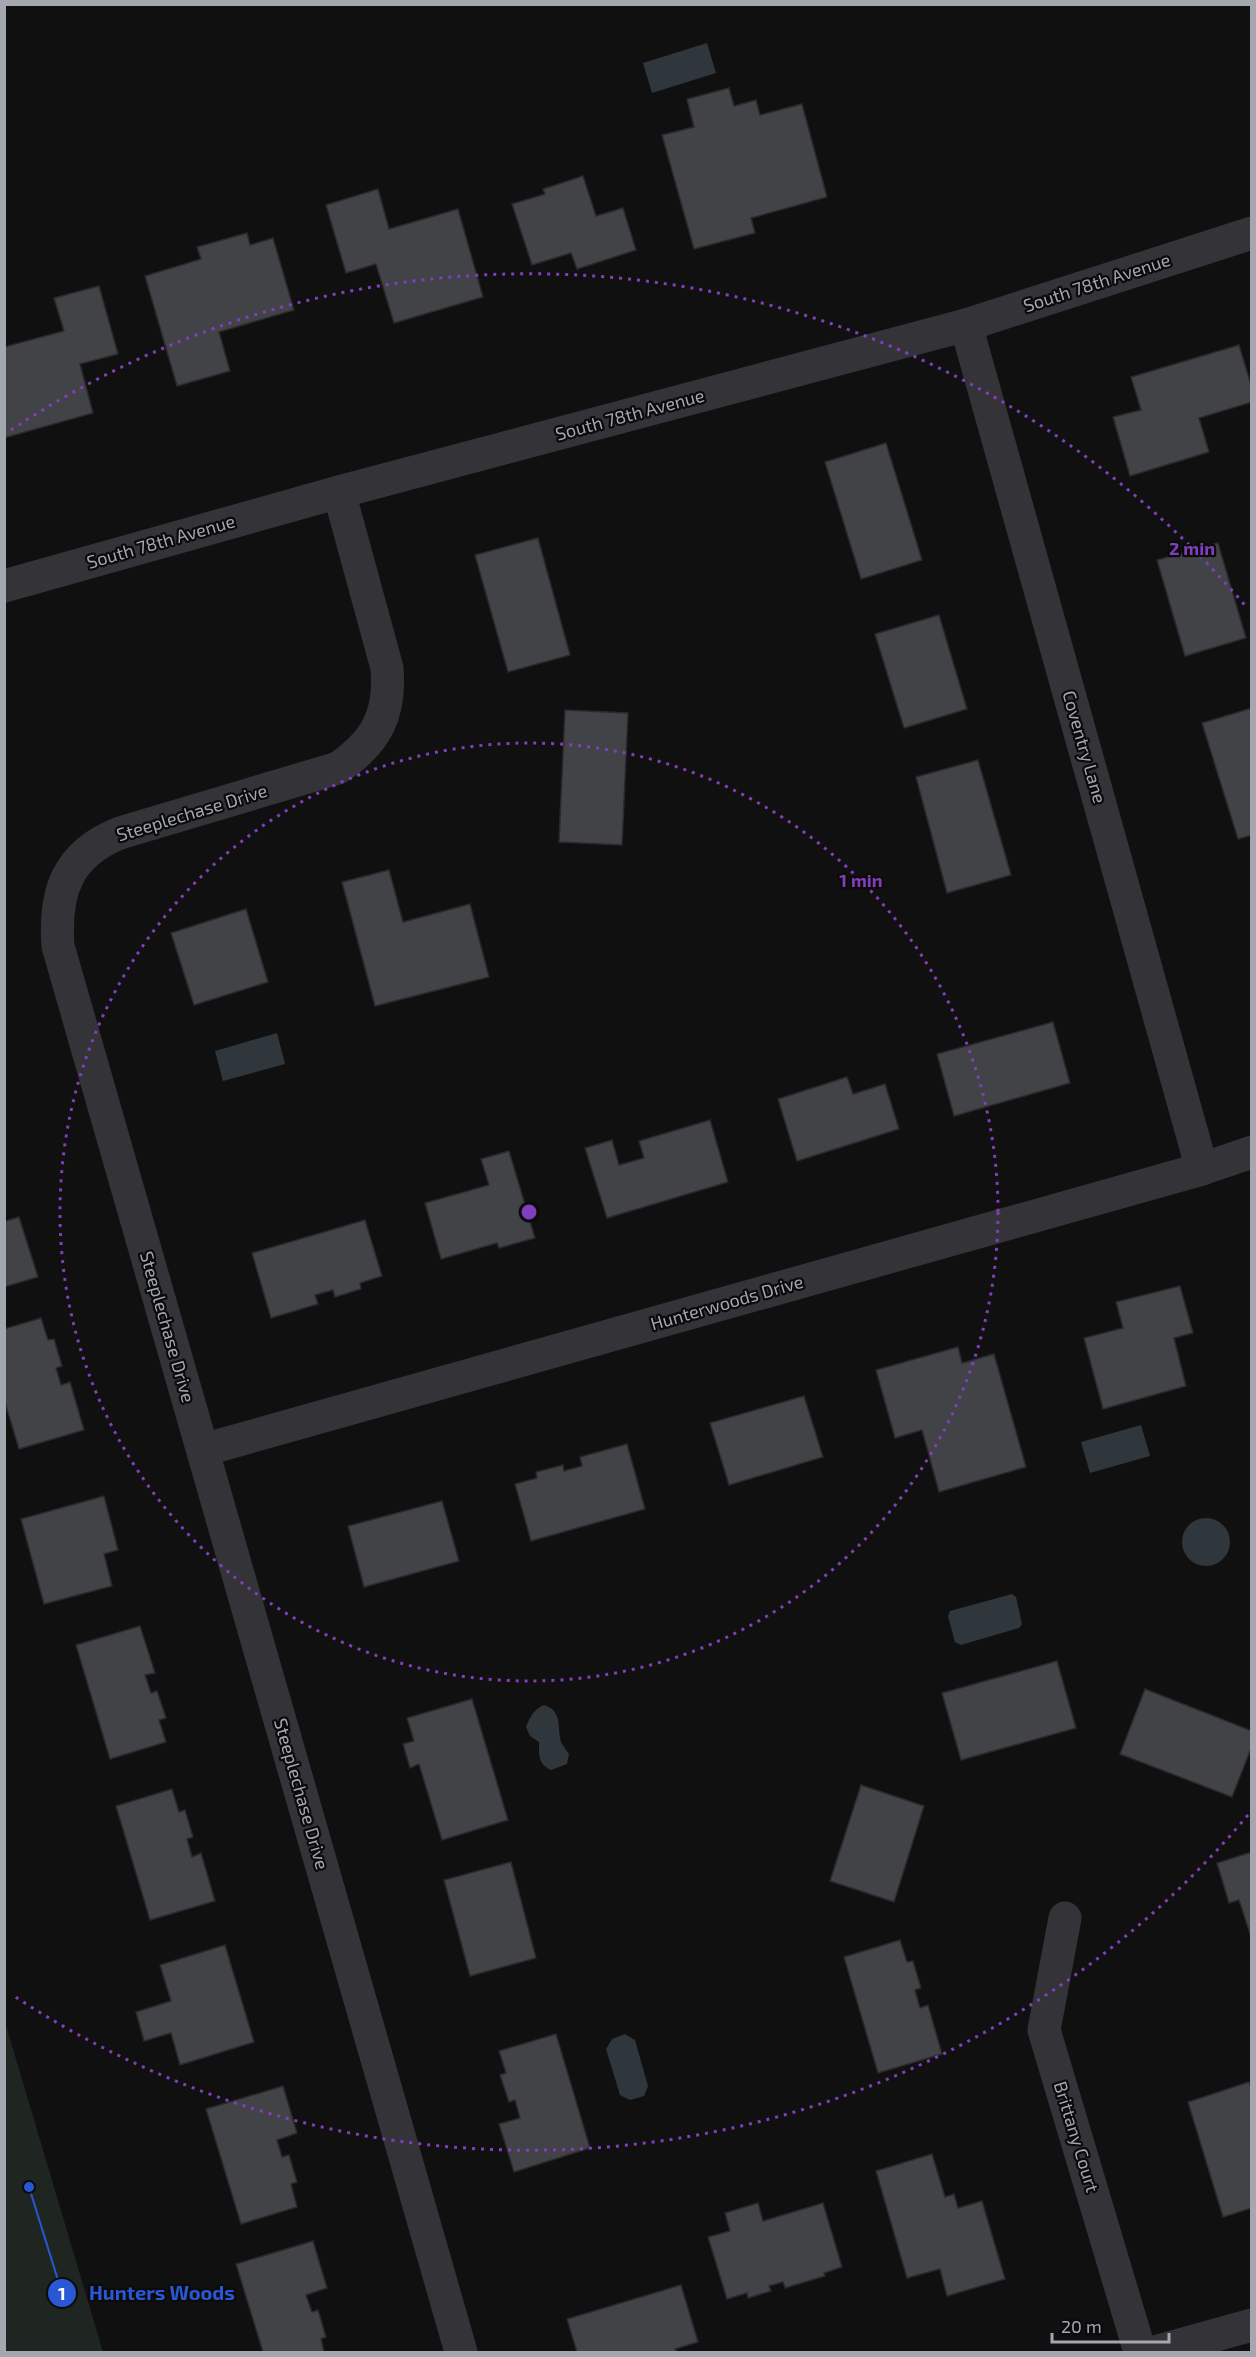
<svg xmlns="http://www.w3.org/2000/svg" width="1256" height="2357" viewBox="0 0 1256 2357" font-family="'Exo 2',sans-serif">
  <style>
    .green { fill: #1f2520 }
    .water { fill: #2f363c }
    .building { fill: #424346; stroke: #2a2a2d; stroke-width: 1.5 }
    .lines { fill: none; stroke-linecap: round; stroke-linejoin: round }
    .street { stroke: #343438; stroke-width: 33 }
    .ring { fill: none; stroke: #813ebd; stroke-width: 3; stroke-dasharray: 3 6 }
    .labels { text-anchor: middle; stroke-width: 4.5; stroke-linejoin: round; paint-order: stroke }
    .street-label { font-size: 18px; fill: #a3a7b0; stroke: #0b0b0c }
    .centre { fill: #813ebd; stroke: #0b0b0c; stroke-width: 3 }
    .ring-label { font-size: 18px; text-anchor: middle; font-weight: bold; fill: #813ebd; stroke: #0b0b0c; stroke-width: 4.5; stroke-linejoin: round; paint-order: stroke }
    .leader { fill: none; stroke: #2a57d4; stroke-width: 2 }
    .callout-dot { fill: #2a57d4; stroke: #0b0b0c; stroke-width: 2 }
    .mark-label { font-size: 18px; text-anchor: middle; font-weight: bold; fill: #fff }
    .callout-label { font-size: 20px; text-anchor: middle; font-weight: bold; fill: #2a57d4; stroke: #0b0b0c; stroke-width: 4.5; stroke-linejoin: round; paint-order: stroke }
  </style>
  <rect width="100%" height="100%" fill="#101011"/>
  <!-- green -->
  <path class="green" d="M 4,2022 L 5,2022 L 103,2352 L 5,2352 Z"/>
  <!-- water -->
  <g class="water">
    <path d="M 707,43 L 716,73 L 652,93 L 643,63 Z"/>
    <path d="M 277,1033 L 285,1064 L 223,1081 L 215,1051 Z"/>
    <path d="M 1141,1425 L 1150,1456 L 1090,1473 L 1081,1442 Z"/>
    <circle cx="1206" cy="1542" r="24"/>
    <path d="M 1012,1594 L 1016,1597 L 1022,1624 L 1019,1628 L 961,1645 L 955,1642 L 948,1616 L 950,1611 Z"/>
    <path d="M 544,1705 C 563,1711 557,1727 561,1742 C 563,1746 567,1751 569,1754 L 567,1764 L 551,1770 C 538,1764 539,1755 539,1742 L 530,1736 L 526,1727 C 530,1717 534,1709 544,1705 Z"/>
    <path d="M 625,2034 L 635,2040 L 648,2086 L 644,2096 L 630,2100 L 620,2095 L 606,2049 L 612,2039 Z"/>
  </g>
  <!-- building -->
  <g class="building">
    <path d="M 729,88 L 734,106 L 756,100 L 760,115 L 802,104 L 827,197 L 751,218 L 755,233 L 694,249 L 662,135 L 694,127 L 687,99 Z"/>
    <path d="M 583,176 L 596,216 L 623,208 L 636,250 L 577,269 L 571,253 L 532,265 L 512,204 L 545,194 L 543,189 Z"/>
    <path d="M 378,189 L 389,229 L 458,209 L 483,297 L 394,323 L 376,264 L 346,273 L 326,205 Z"/>
    <path d="M 247,233 L 250,245 L 273,238 L 294,310 L 219,332 L 230,371 L 177,386 L 145,276 L 201,259 L 197,247 Z"/>
    <path d="M 99,286 L 118,354 L 80,364 L 93,413 L 4,438 L 4,347 L 64,331 L 54,298 Z"/>
    <path d="M 1239,345 L 1252,388 L 1252,402 L 1199,418 L 1209,452 L 1130,476 L 1113,417 L 1141,410 L 1131,377 Z"/>
    <path d="M 886,443 L 922,560 L 861,579 L 825,462 Z"/>
    <path d="M 538,538 L 570,655 L 508,672 L 475,555 Z"/>
    <path d="M 1218,543 L 1246,638 L 1185,656 L 1157,560 Z"/>
    <path d="M 939,615 L 967,709 L 904,728 L 875,634 Z"/>
    <path d="M 1252,708 L 1252,835 L 1238,839 L 1202,723 Z"/>
    <path d="M 565,710 L 628,713 L 622,845 L 559,842 Z"/>
    <path d="M 978,760 L 1011,875 L 947,893 L 916,777 Z"/>
    <path d="M 389,870 L 403,922 L 470,904 L 489,977 L 375,1006 L 342,882 Z"/>
    <path d="M 246,909 L 268,982 L 194,1005 L 171,933 Z"/>
    <path d="M 1053,1022 L 1070,1083 L 954,1116 L 937,1054 Z"/>
    <path d="M 847,1077 L 853,1094 L 885,1084 L 899,1129 L 797,1161 L 778,1099 Z"/>
    <path d="M 710,1120 L 728,1182 L 607,1218 L 585,1148 L 612,1140 L 619,1165 L 644,1158 L 639,1141 Z"/>
    <path d="M 509,1151 L 535,1238 L 499,1248 L 497,1243 L 441,1259 L 425,1203 L 489,1185 L 481,1159 Z"/>
    <path d="M 4,1216 L 6,1221 L 19,1217 L 38,1277 L 4,1287 Z"/>
    <path d="M 365,1220 L 382,1276 L 360,1283 L 361,1289 L 335,1297 L 333,1290 L 315,1295 L 318,1304 L 271,1318 L 252,1253 Z"/>
    <path d="M 1180,1286 L 1193,1333 L 1174,1338 L 1186,1386 L 1103,1409 L 1084,1338 L 1123,1328 L 1116,1302 Z"/>
    <path d="M 41,1318 L 48,1340 L 54,1339 L 62,1366 L 56,1368 L 61,1385 L 70,1382 L 84,1430 L 19,1449 L 4,1399 L 4,1329 Z"/>
    <path d="M 958,1347 L 962,1363 L 994,1354 L 1026,1467 L 939,1492 L 922,1430 L 895,1438 L 876,1370 Z"/>
    <path d="M 804,1396 L 823,1457 L 729,1485 L 710,1423 Z"/>
    <path d="M 627,1444 L 645,1509 L 531,1541 L 515,1484 L 537,1478 L 536,1472 L 563,1465 L 564,1471 L 582,1466 L 580,1457 Z"/>
    <path d="M 104,1496 L 118,1550 L 104,1554 L 112,1586 L 44,1604 L 21,1519 Z"/>
    <path d="M 442,1501 L 459,1561 L 364,1587 L 348,1526 Z"/>
    <path d="M 140,1626 L 155,1673 L 145,1675 L 151,1693 L 157,1691 L 166,1718 L 159,1720 L 166,1742 L 110,1759 L 76,1645 Z"/>
    <path d="M 1057,1661 L 1076,1728 L 961,1760 L 942,1693 Z"/>
    <path d="M 1145,1689 L 1252,1731 L 1252,1746 L 1232,1797 L 1120,1754 Z"/>
    <path d="M 472,1699 L 508,1820 L 442,1840 L 419,1764 L 410,1768 L 403,1744 L 414,1741 L 407,1718 Z"/>
    <path d="M 861,1785 L 924,1806 L 894,1902 L 830,1881 Z"/>
    <path d="M 172,1789 L 179,1812 L 185,1810 L 193,1837 L 187,1839 L 192,1857 L 201,1853 L 215,1901 L 150,1920 L 116,1806 Z"/>
    <path d="M 1252,1852 L 1252,1940 L 1239,1900 L 1229,1903 L 1217,1863 Z"/>
    <path d="M 511,1862 L 536,1958 L 470,1976 L 444,1880 Z"/>
    <path d="M 900,1940 L 907,1962 L 913,1961 L 921,1988 L 915,1990 L 920,2008 L 928,2005 L 942,2054 L 878,2073 L 844,1957 Z"/>
    <path d="M 225,1945 L 254,2042 L 180,2065 L 171,2033 L 144,2041 L 136,2012 L 171,2001 L 160,1965 Z"/>
    <path d="M 556,2034 L 590,2148 L 514,2172 L 499,2124 L 520,2118 L 515,2100 L 509,2102 L 500,2075 L 506,2073 L 499,2051 Z"/>
    <path d="M 1249,2082 L 1252,2090 L 1252,2208 L 1223,2217 L 1188,2102 Z"/>
    <path d="M 283,2086 L 297,2133 L 277,2140 L 282,2157 L 289,2155 L 297,2182 L 291,2184 L 297,2207 L 241,2224 L 206,2109 Z"/>
    <path d="M 932,2154 L 945,2197 L 954,2194 L 958,2208 L 982,2201 L 1005,2279 L 947,2296 L 940,2269 L 907,2278 L 876,2171 Z"/>
    <path d="M 758,2203 L 763,2221 L 823,2203 L 842,2267 L 824,2273 L 825,2276 L 785,2288 L 783,2282 L 769,2286 L 771,2291 L 748,2298 L 747,2293 L 727,2299 L 708,2237 L 730,2231 L 725,2213 Z"/>
    <path d="M 313,2241 L 327,2288 L 306,2295 L 312,2312 L 318,2310 L 326,2337 L 321,2339 L 324,2352 L 263,2352 L 236,2264 Z"/>
    <path d="M 681,2285 L 698,2342 L 675,2349 L 677,2352 L 577,2352 L 567,2319 Z"/>
  </g>
  <g class="lines">
    <!-- street -->
    <g class="street">
      <path d="M 966,325 L 1202,1169"/>
      <path d="M 339,492 L 387,668 C 391,715 376,742 338,768 L 120,833 C 67,854 54,892 58,946 L 461,2352"/>
      <path d="M 4,586 L 339,492 L 966,325 L 1252,233"/>
      <path d="M 203,1450 L 1202,1169 L 1252,1152"/>
      <path d="M 1065,1918 L 1044,2030 L 1140,2352"/>
      <path d="M 1155,2352 L 1252,2325"/>
    </g>
  </g>
  <!-- distance rings -->
  <g class="ring">
    <circle cx="529" cy="1212" r="469"/>
    <path d="M1248 1815A938 938 0 0 1 11 1994M11 430A938 938 0 0 1 1248 609"/>
  </g>
  <g class="labels">
    <!-- street labels -->
    <g class="street-label">
      <text transform="translate(1097 283) rotate(-18)" y="6">South 78th Avenue</text>
      <text transform="translate(630 415) rotate(-15)" y="6">South 78th Avenue</text>
      <text transform="translate(161 542) rotate(-16)" y="6">South 78th Avenue</text>
      <text transform="translate(1084 747) rotate(74)" y="6">Coventry Lane</text>
      <text transform="translate(192 813) rotate(-17)" y="6">Steeplechase Drive</text>
      <text transform="translate(727 1303) rotate(-16)" y="6">Hunterwoods Drive</text>
      <text transform="translate(167 1327) rotate(74)" y="6">Steeplechase Drive</text>
      <text transform="translate(301 1794) rotate(74)" y="6">Steeplechase Drive</text>
      <text transform="translate(1076 2137) rotate(73)" y="6">Brittany Court</text>
    </g>
  </g>
  <circle cx="529" cy="1212" r="9" class="centre"/>
  <g class="ring-label">
    <text x="1192" y="555">2 min</text>
    <text x="861" y="887">1 min</text>
  </g>
  <!-- callouts -->
  <path class="leader" d="M29 2187L62 2293"/>
  <g class="callout-dot">
    <circle cx="29" cy="2187" r="6"/>
    <circle cx="62" cy="2293" r="15"/>
  </g>
  <g class="mark-label">
    <text x="62" y="2300">1</text>
  </g>
  <g class="callout-label">
    <text x="162" y="2300">Hunters Woods</text>
  </g>
  <!-- border -->
  <rect width="1256" height="2357" fill="none" stroke="#a3a7b0" stroke-width="12"/>
  <!-- scale -->
  <path d="M1052 2333v9h117v-9" fill="none" stroke="#a3a7b0" stroke-width="3"/>
  <text x="1061" y="2333" font-size="18" fill="#a3a7b0" stroke="#0b0b0c" stroke-width="4.5" paint-order="stroke">20 m</text>
</svg>
